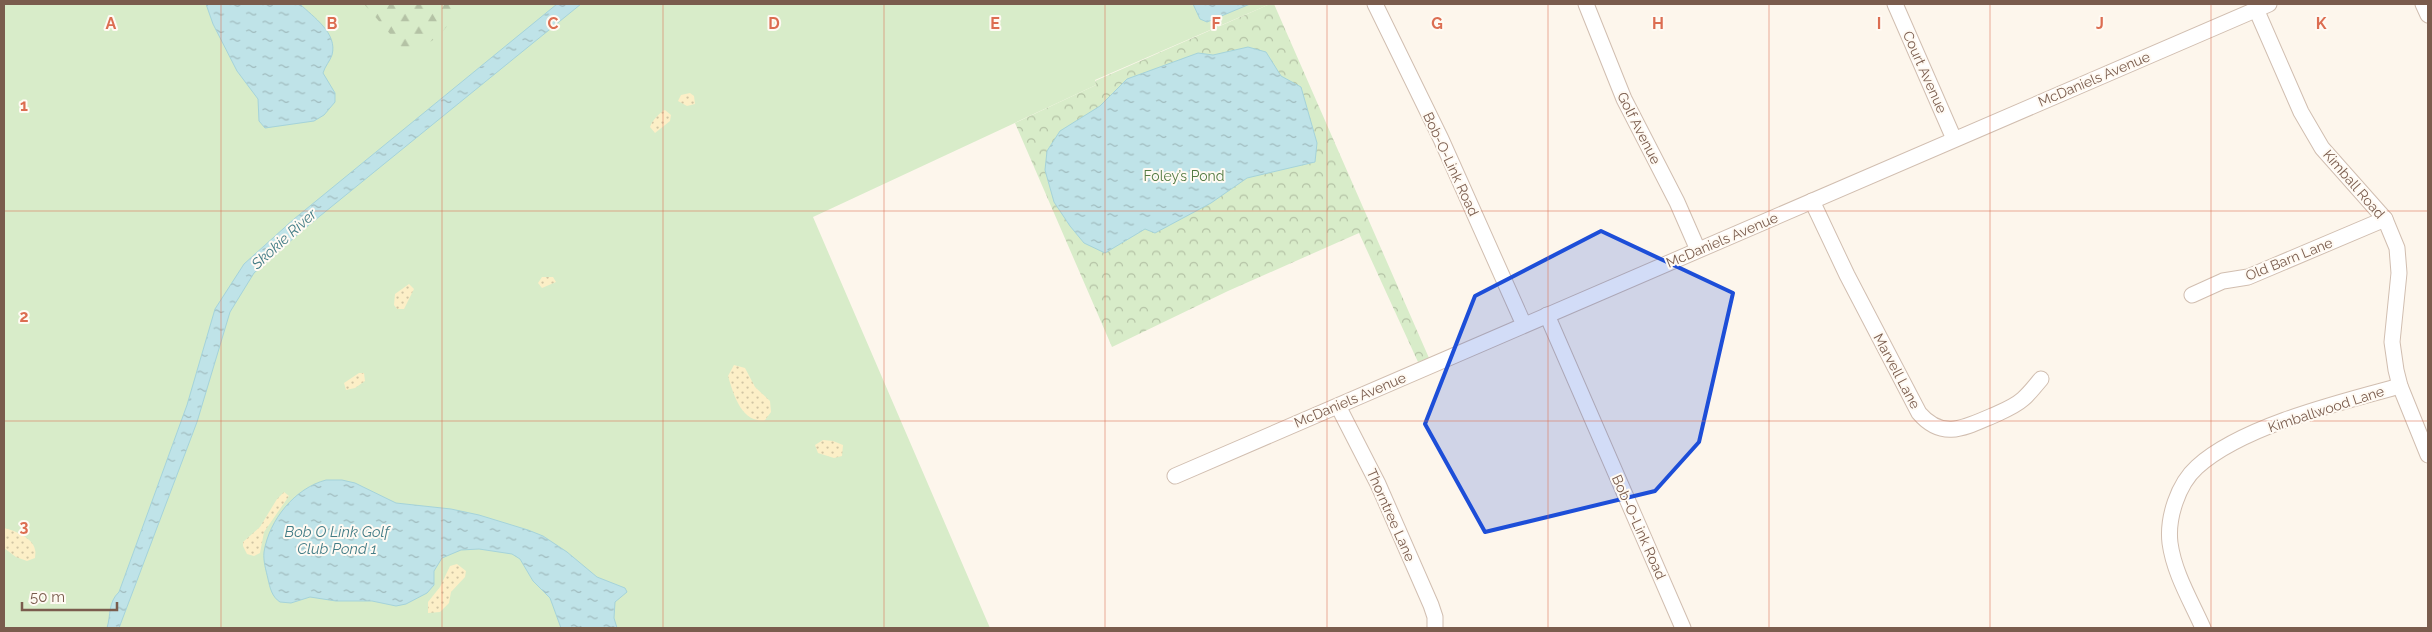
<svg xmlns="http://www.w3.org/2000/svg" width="2432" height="632" viewBox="0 0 2432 632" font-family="Raleway,sans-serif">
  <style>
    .green { fill: #d8ecc9 }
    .forest { fill: url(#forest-firs) }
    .sand { fill: url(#sand-dots) }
    .park { fill: url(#park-crowns) }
    .water { fill: url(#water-ripples); stroke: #a5d3da }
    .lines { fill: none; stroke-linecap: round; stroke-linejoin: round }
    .street-casing { stroke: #d1beb0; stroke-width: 17 }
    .street { stroke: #fff; stroke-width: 15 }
    .marked { fill: #1d4ed8; fill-opacity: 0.2; stroke: #1d4ed8; stroke-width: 4; stroke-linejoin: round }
    .grid { fill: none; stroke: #dc6d51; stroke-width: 1; stroke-opacity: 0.55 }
    .labels { text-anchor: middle; stroke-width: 4; stroke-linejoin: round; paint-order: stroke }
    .street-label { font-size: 14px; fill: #7a5c4d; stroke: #fffaf3 }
    .park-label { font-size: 14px; fill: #537a41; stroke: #fffaf3 }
    .water-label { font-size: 15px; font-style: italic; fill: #437c86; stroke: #fffaf3 }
    .grid-label { font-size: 16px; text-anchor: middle; font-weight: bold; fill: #dc6d51; stroke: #fffaf3; stroke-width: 4; stroke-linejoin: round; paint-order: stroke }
  </style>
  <defs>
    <pattern id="forest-firs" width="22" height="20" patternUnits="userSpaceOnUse" patternTransform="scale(1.25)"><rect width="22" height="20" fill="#d8ecc9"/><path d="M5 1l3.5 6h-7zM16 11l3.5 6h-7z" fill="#b4c2a5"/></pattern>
    <pattern id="sand-dots" width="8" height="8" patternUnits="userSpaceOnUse" patternTransform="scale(1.25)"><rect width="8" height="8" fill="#fcefc7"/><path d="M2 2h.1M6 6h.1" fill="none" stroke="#d1c5a4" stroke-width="1.8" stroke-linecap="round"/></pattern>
    <pattern id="park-crowns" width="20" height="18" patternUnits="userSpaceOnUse" patternTransform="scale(1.25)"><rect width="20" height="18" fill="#d8ecc9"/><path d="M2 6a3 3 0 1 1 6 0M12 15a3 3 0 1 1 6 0" fill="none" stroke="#b4c2a5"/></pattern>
    <pattern id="water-ripples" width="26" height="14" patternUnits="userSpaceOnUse" patternTransform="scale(1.25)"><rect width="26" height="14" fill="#bfe3e8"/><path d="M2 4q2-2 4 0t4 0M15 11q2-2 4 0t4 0" fill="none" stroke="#a0bbbe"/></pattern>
  </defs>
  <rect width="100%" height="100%" fill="#fdf6ec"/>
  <!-- green -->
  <path class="green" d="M 4,4 L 1270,4 L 1095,80 L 1096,85 L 813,217 L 990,628 L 4,628 Z"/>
  <!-- forest -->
  <path class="forest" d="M 364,4 L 465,4 L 439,36 L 412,54 L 404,50 Z"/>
  <!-- sand -->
  <g class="sand">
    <path d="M 690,93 L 694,96 L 695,104 L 687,106 L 678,101 L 681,95 Z"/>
    <path d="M 665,110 L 671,115 L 670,121 L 655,133 L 650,127 C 651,122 660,112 665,110 Z"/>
    <path d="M 542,277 L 553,277 L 556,282 L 542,288 L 538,283 Z"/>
    <path d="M 409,284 L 414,289 L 404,309 L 397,309 L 394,305 L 395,294 Z"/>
    <path d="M 734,365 L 745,368 L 755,387 L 770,401 L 771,412 L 765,420 C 741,424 733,392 728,376 Z"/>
    <path d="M 359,373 L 364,373 L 365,381 L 355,388 L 346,390 L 344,383 Z"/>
    <path d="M 823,440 L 833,441 L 843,445 L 842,456 L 834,458 L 818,453 L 815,445 Z"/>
    <path d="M 284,492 L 289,496 L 264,532 L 260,553 L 254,556 L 247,554 L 243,546 L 243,542 L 260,527 L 277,499 Z"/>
    <path d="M 4,528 C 13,530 34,538 35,550 C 36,552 35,555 35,558 L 27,561 L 16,557 L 4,548 Z"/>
    <path d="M 457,564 L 466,571 L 465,577 L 451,592 L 449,603 L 440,612 L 428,613 L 428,602 L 440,587 L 450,566 Z"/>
  </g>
  <!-- park -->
  <path class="park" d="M 1270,4 L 1274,4 L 1429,358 L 1418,362 L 1359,233 L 1228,291 L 1112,347 L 1015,123 L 1096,85 L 1095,81 Z"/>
  <!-- water -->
  <g class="water">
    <path d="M 206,4 L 300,4 C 313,17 338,33 332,55 C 330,61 325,66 323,73 L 335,93 L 335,102 L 324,115 L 314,121 L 265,128 L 259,121 L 258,99 L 237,71 L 213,24 Z"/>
    <path d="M 557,4 L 581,4 L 304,229 L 254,273 L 230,312 L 197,422 L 119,628 L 107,628 C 111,615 108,602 119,592 L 187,405 L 215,309 L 244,264 L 294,219 Z"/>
    <path d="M 1193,4 L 1250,4 L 1207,22 L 1200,19 Z"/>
    <path d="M 1248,47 L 1266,52 L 1281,76 L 1301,87 L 1317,143 L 1315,162 L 1247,178 L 1211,203 L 1155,233 L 1145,229 L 1105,253 L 1084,243 L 1070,226 L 1054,202 L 1045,170 L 1047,151 L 1060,131 L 1100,106 L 1127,79 L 1198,53 L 1213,55 Z"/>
    <path d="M 326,480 L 342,480 L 355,483 L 396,503 L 451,509 L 479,515 L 528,530 L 543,536 L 567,552 L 597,577 L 625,588 L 627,592 L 615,602 L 614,618 L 617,628 L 561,628 L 550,598 L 533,581 L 520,559 L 512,554 L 479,549 L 461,550 L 442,558 L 434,571 L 434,585 L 427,593 L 406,604 L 396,606 L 372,601 L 336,601 L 310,597 L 291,603 L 280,602 C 272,597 270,588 268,579 C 266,570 263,561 264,552 C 269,520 295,488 326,480 Z"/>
  </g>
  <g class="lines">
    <!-- street casing -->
    <g class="street-casing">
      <g id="street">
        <path d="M 1375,4 L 1441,139 L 1524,325"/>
        <path d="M 1586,4 L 1624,99 L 1677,202 L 1698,250"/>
        <path d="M 1895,4 L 1954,139"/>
        <path d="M 2423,4 L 2428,15"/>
        <path d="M 2256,9 L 2301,112 L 2322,148 L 2385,219 L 2397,248 L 2399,273 L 2392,342 L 2396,370 L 2400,386 L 2428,455"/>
        <path d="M 1812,201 L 1847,275 L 1919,413 C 1942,440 1964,428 1992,416 C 2003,411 2014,407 2023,399 C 2030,393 2035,386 2041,379"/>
        <path d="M 2192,295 L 2223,281 L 2248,277 L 2385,219"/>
        <path d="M 1547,315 L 1683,628"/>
        <path d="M 1338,406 L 1378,484 L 1431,605 L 1435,617 L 1435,628"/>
        <path d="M 1175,476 L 2269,4"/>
        <path d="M 2203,628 C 2191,601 2174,573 2170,543 C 2167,518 2178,484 2197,467 C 2242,426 2341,402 2400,386"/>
      </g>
    </g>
    <!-- street -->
    <use href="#street" class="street"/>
  </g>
  <!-- marked area -->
  <path class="marked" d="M 1601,231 L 1733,293 L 1699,442 L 1655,491 L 1485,532 L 1425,424 L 1475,296 Z"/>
  <!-- grid -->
  <path class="grid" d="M 221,4 L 221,628M 442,4 L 442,628M 663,4 L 663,628M 884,4 L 884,628M 1105,4 L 1105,628M 1327,4 L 1327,628M 1548,4 L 1548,628M 1769,4 L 1769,628M 1990,4 L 1990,628M 2211,4 L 2211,628M 4,211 L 2428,211M 4,421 L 2428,421"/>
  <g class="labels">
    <!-- street labels -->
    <g class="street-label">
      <text transform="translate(1925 72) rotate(66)" y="5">Court Avenue</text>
      <text transform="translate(2094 79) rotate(-23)" y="5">McDaniels Avenue</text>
      <text transform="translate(1639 128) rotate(63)" y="5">Golf Avenue</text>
      <text transform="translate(1451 164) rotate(65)" y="5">Bob-O-Link Road</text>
      <text transform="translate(2354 184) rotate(49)" y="5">Kimball Road</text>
      <text transform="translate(1722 240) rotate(-23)" y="5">McDaniels Avenue</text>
      <text transform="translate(2289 259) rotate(-22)" y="5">Old Barn Lane</text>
      <text transform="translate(1897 371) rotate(62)" y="5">Marvell Lane</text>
      <text transform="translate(1350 400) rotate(-23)" y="5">McDaniels Avenue</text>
      <text transform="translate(2326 409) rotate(-18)" y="5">Kimballwood Lane</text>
      <text transform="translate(1391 515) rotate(66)" y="5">Thorntree Lane</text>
      <text transform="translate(1639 527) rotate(66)" y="5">Bob-O-Link Road</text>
    </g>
    <!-- park labels -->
    <g class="park-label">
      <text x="1184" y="181">Foley’s Pond</text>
    </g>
    <!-- water labels -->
    <g class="water-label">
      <text transform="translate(284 239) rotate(-42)" y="5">Skokie River</text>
      <text x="337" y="537">Bob O Link Golf<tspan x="337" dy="17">Club Pond 1</tspan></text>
    </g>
  </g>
  <g class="grid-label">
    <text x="111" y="29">A</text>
    <text x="332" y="29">B</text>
    <text x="553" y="29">C</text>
    <text x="774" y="29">D</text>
    <text x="995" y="29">E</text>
    <text x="1216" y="29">F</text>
    <text x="1437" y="29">G</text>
    <text x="1658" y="29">H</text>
    <text x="1879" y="29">I</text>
    <text x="2100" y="29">J</text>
    <text x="2321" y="29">K</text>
    <text x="24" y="111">1</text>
    <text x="24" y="322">2</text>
    <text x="24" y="532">3</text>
  </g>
  <!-- border -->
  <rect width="2432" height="632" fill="none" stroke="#7a5c4d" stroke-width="10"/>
  <!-- scale -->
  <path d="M22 602v8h95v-8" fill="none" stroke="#7a5c4d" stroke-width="2.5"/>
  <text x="30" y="602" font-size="15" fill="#7a5c4d" stroke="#fffaf3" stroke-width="4" paint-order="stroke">50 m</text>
</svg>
